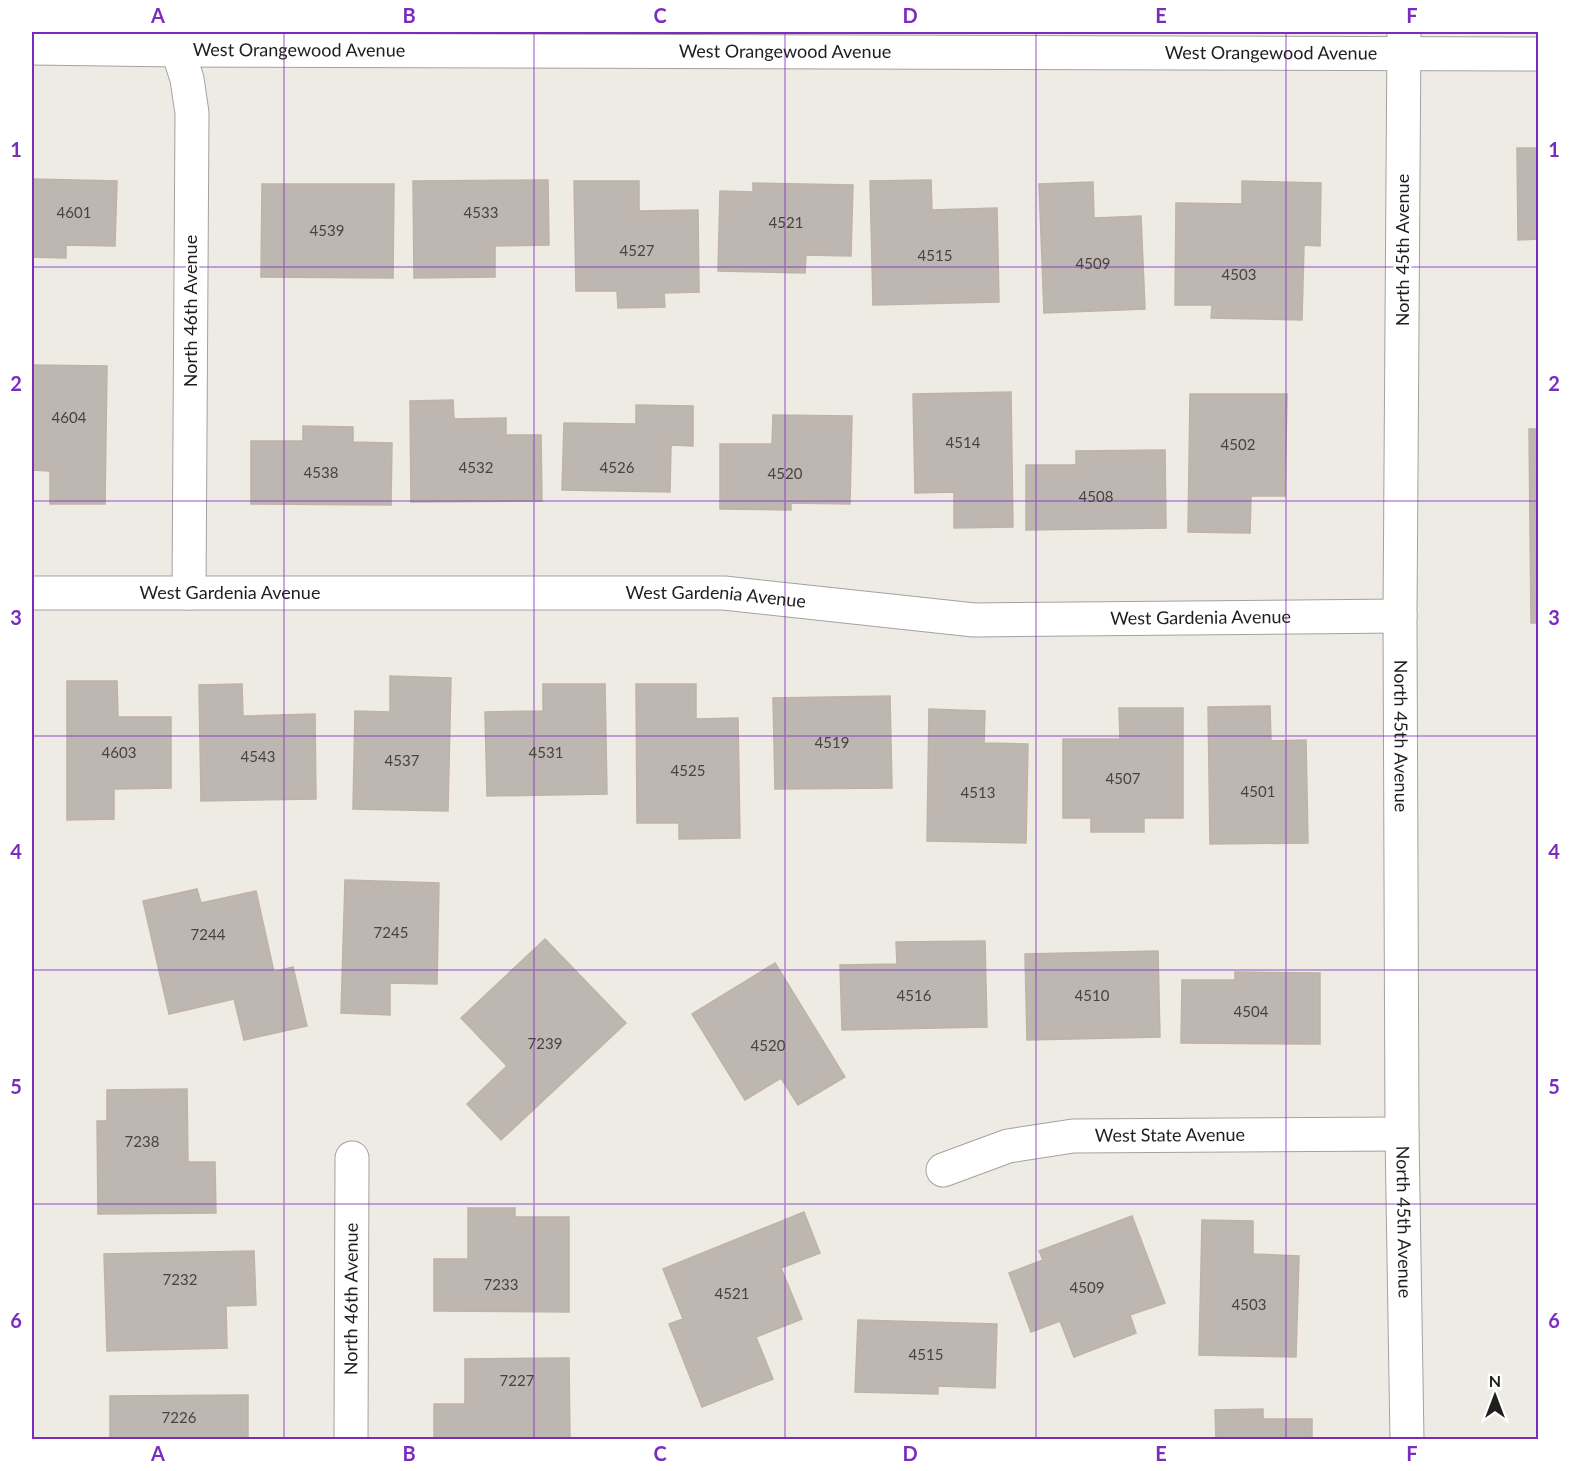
<svg xmlns="http://www.w3.org/2000/svg" width="1570" height="1471" viewBox="0 0 1570 1471" font-family="Lato,sans-serif">
  <style>
    .building { fill: #beb7b1; stroke: #bfb2a7; stroke-width: 1.5 }
    .lines { fill: none; stroke-linecap: round; stroke-linejoin: round }
    .minor-casing { stroke: #a2a2a2; stroke-width: 35 }
    .tertiary-casing { stroke: #a2a2a2; stroke-width: 35 }
    .minor { stroke: #fff; stroke-width: 33 }
    .tertiary { stroke: #fff; stroke-width: 33 }
    .grid { fill: none; stroke: #7b2cbf; stroke-width: 1.5; stroke-opacity: 0.55 }
    .labels { text-anchor: middle; stroke-width: 5; stroke-linejoin: round; paint-order: stroke }
    .number-label { font-size: 15px; fill: #464443 }
    .street-label { font-size: 18px; fill: #1e1e1e; stroke: #fff }
    .neatline { fill: none; stroke: #7b2cbf; stroke-width: 2 }
    .grid-label { font-size: 20px; text-anchor: middle; font-weight: bold; fill: #7b2cbf }
  </style>
  <rect width="100%" height="100%" fill="#eeebe4"/>
  <!-- building -->
  <g class="building">
    <path d="M 1517,148 L 1538,148 L 1538,239 L 1518,240 Z"/>
    <path d="M 32,179 L 117,181 L 115,246 L 66,245 L 66,258 L 32,257 Z"/>
    <path d="M 548,180 L 549,245 L 495,246 L 495,277 L 414,278 L 413,181 Z"/>
    <path d="M 931,180 L 932,210 L 997,208 L 999,302 L 873,305 L 870,181 Z"/>
    <path d="M 574,181 L 639,181 L 639,211 L 698,210 L 699,292 L 664,293 L 665,307 L 618,308 L 617,291 L 576,291 Z"/>
    <path d="M 1242,181 L 1321,183 L 1320,246 L 1304,245 L 1302,320 L 1211,318 L 1212,305 L 1175,305 L 1176,203 L 1242,204 Z"/>
    <path d="M 1093,182 L 1094,218 L 1141,216 L 1145,309 L 1044,313 L 1039,184 Z"/>
    <path d="M 753,183 L 853,185 L 851,256 L 806,255 L 805,273 L 718,271 L 720,191 L 753,192 Z"/>
    <path d="M 262,184 L 394,184 L 393,278 L 261,277 Z"/>
    <path d="M 32,365 L 107,366 L 105,504 L 50,504 L 50,471 L 32,470 Z"/>
    <path d="M 1011,392 L 1013,527 L 954,528 L 954,492 L 915,493 L 913,394 Z"/>
    <path d="M 1190,394 L 1287,394 L 1285,496 L 1251,496 L 1250,533 L 1188,532 Z"/>
    <path d="M 453,400 L 454,419 L 506,418 L 506,435 L 541,435 L 542,501 L 411,502 L 410,401 Z"/>
    <path d="M 636,405 L 693,406 L 693,446 L 671,445 L 670,492 L 562,490 L 564,423 L 636,424 Z"/>
    <path d="M 773,415 L 852,416 L 850,504 L 791,503 L 791,510 L 720,509 L 720,444 L 772,444 Z"/>
    <path d="M 303,426 L 353,427 L 353,442 L 392,443 L 391,505 L 251,504 L 251,441 L 303,441 Z"/>
    <path d="M 1529,429 L 1538,429 L 1538,623 L 1531,623 Z"/>
    <path d="M 1165,450 L 1166,528 L 1026,530 L 1026,465 L 1076,465 L 1076,451 Z"/>
    <path d="M 390,676 L 451,678 L 448,811 L 353,809 L 355,711 L 390,712 Z"/>
    <path d="M 67,681 L 117,681 L 118,717 L 171,717 L 171,788 L 114,789 L 114,819 L 67,820 Z"/>
    <path d="M 242,684 L 243,716 L 315,714 L 316,799 L 201,801 L 199,685 Z"/>
    <path d="M 543,684 L 605,684 L 607,794 L 487,796 L 485,712 L 543,711 Z"/>
    <path d="M 636,684 L 696,684 L 696,719 L 738,718 L 740,838 L 679,839 L 679,823 L 637,823 Z"/>
    <path d="M 890,696 L 892,788 L 775,789 L 773,698 Z"/>
    <path d="M 1270,706 L 1271,741 L 1306,740 L 1308,843 L 1210,844 L 1208,707 Z"/>
    <path d="M 1119,708 L 1183,708 L 1183,818 L 1144,818 L 1144,832 L 1091,832 L 1091,818 L 1063,818 L 1063,739 L 1120,739 Z"/>
    <path d="M 929,709 L 985,711 L 984,743 L 1028,744 L 1026,843 L 927,841 Z"/>
    <path d="M 345,880 L 439,883 L 437,984 L 390,983 L 390,1015 L 341,1013 Z"/>
    <path d="M 197,889 L 201,903 L 256,891 L 274,972 L 293,967 L 307,1026 L 244,1040 L 234,999 L 169,1014 L 143,901 Z"/>
    <path d="M 545,939 L 626,1023 L 501,1140 L 467,1104 L 507,1066 L 461,1018 Z"/>
    <path d="M 985,941 L 987,1027 L 842,1030 L 840,965 L 897,964 L 896,942 Z"/>
    <path d="M 1158,951 L 1160,1037 L 1027,1040 L 1025,954 Z"/>
    <path d="M 775,963 L 845,1077 L 798,1105 L 781,1078 L 745,1100 L 692,1014 Z"/>
    <path d="M 1235,972 L 1320,973 L 1320,1044 L 1181,1043 L 1182,980 L 1235,980 Z"/>
    <path d="M 187,1089 L 188,1162 L 215,1162 L 216,1213 L 98,1214 L 97,1121 L 107,1121 L 107,1090 Z"/>
    <path d="M 468,1208 L 515,1208 L 515,1217 L 569,1217 L 569,1312 L 434,1311 L 434,1259 L 468,1259 Z"/>
    <path d="M 804,1212 L 820,1253 L 781,1268 L 802,1319 L 756,1337 L 773,1379 L 702,1407 L 669,1324 L 683,1319 L 663,1269 Z"/>
    <path d="M 1132,1216 L 1165,1303 L 1130,1315 L 1136,1333 L 1074,1357 L 1060,1321 L 1031,1332 L 1009,1273 L 1043,1260 L 1039,1251 Z"/>
    <path d="M 1202,1220 L 1253,1221 L 1253,1254 L 1299,1256 L 1296,1357 L 1199,1355 Z"/>
    <path d="M 254,1251 L 256,1305 L 226,1306 L 227,1348 L 107,1351 L 104,1254 Z"/>
    <path d="M 858,1320 L 997,1324 L 995,1388 L 938,1386 L 938,1394 L 855,1392 Z"/>
    <path d="M 569,1358 L 570,1440 L 434,1440 L 434,1404 L 465,1404 L 465,1359 Z"/>
    <path d="M 248,1395 L 248,1440 L 110,1440 L 110,1396 Z"/>
    <path d="M 1263,1409 L 1263,1419 L 1312,1419 L 1312,1440 L 1216,1440 L 1215,1410 Z"/>
  </g>
  <g class="lines">
    <!-- minor casing -->
    <g class="minor-casing">
      <g id="minor">
        <path d="M 172,32 L 187,79 L 192,113 L 189,593"/>
        <path id="s1" d="M 1404,32 L 1400,616 L 1402,1134 L 1407,1440"/>
        <path id="s2" d="M 32,593 L 724,593 L 974,620 L 1400,616"/>
        <path id="s3" d="M 943,1170 L 1008,1146 L 1073,1136 L 1402,1134"/>
        <path id="s4" d="M 351,1440 L 352,1158"/>
      </g>
    </g>
    <!-- tertiary casing -->
    <g class="tertiary-casing">
      <g id="tertiary">
        <path id="s5" d="M 32,48 L 179,50 L 1538,54"/>
      </g>
    </g>
    <!-- minor -->
    <use href="#minor" class="minor"/>
    <!-- tertiary -->
    <use href="#tertiary" class="tertiary"/>
  </g>
  <!-- grid -->
  <path class="grid" d="M 284,32 L 284,1440M 534,32 L 534,1440M 785,32 L 785,1440M 1036,32 L 1036,1440M 1286,32 L 1286,1440M 32,267 L 1538,267M 32,501 L 1538,501M 32,736 L 1538,736M 32,970 L 1538,970M 32,1204 L 1538,1204"/>
  <g class="labels">
    <!-- number labels -->
    <g class="number-label">
      <text x="74" y="218">4601</text>
      <text x="481" y="218">4533</text>
      <text x="786" y="228">4521</text>
      <text x="327" y="236">4539</text>
      <text x="637" y="256">4527</text>
      <text x="935" y="261">4515</text>
      <text x="1093" y="269">4509</text>
      <text x="1239" y="280">4503</text>
      <text x="69" y="423">4604</text>
      <text x="963" y="448">4514</text>
      <text x="1238" y="450">4502</text>
      <text x="476" y="473">4532</text>
      <text x="617" y="473">4526</text>
      <text x="321" y="478">4538</text>
      <text x="785" y="479">4520</text>
      <text x="1096" y="502">4508</text>
      <text x="832" y="748">4519</text>
      <text x="119" y="758">4603</text>
      <text x="546" y="758">4531</text>
      <text x="258" y="762">4543</text>
      <text x="402" y="766">4537</text>
      <text x="688" y="776">4525</text>
      <text x="1123" y="784">4507</text>
      <text x="1258" y="797">4501</text>
      <text x="978" y="798">4513</text>
      <text x="391" y="938">7245</text>
      <text x="208" y="940">7244</text>
      <text x="914" y="1001">4516</text>
      <text x="1092" y="1001">4510</text>
      <text x="1251" y="1017">4504</text>
      <text x="545" y="1049">7239</text>
      <text x="768" y="1051">4520</text>
      <text x="142" y="1147">7238</text>
      <text x="180" y="1285">7232</text>
      <text x="501" y="1290">7233</text>
      <text x="1087" y="1293">4509</text>
      <text x="732" y="1299">4521</text>
      <text x="1249" y="1310">4503</text>
      <text x="926" y="1360">4515</text>
      <text x="517" y="1386">7227</text>
      <text x="179" y="1423">7226</text>
    </g>
    <!-- street labels -->
    <g class="street-label">
      <text dy="6" stroke="none"><textPath href="#s5" startOffset="267">West Orangewood Avenue</textPath></text>
      <text dy="6" stroke="none"><textPath href="#s5" startOffset="753">West Orangewood Avenue</textPath></text>
      <text dy="6" stroke="none"><textPath href="#s5" startOffset="1239">West Orangewood Avenue</textPath></text>
      <text transform="translate(1403 250) rotate(-90)" y="6">North 45th Avenue</text>
      <text transform="translate(191 311) rotate(-90)" y="6">North 46th Avenue</text>
      <text dy="6" stroke="none"><textPath href="#s2" startOffset="198">West Gardenia Avenue</textPath></text>
      <text dy="6" stroke="none"><textPath href="#s2" startOffset="684">West Gardenia Avenue</textPath></text>
      <text dy="6" stroke="none"><textPath href="#s2" startOffset="1170">West Gardenia Avenue</textPath></text>
      <text dy="6" stroke="none"><textPath href="#s1" startOffset="704">North 45th Avenue</textPath></text>
      <text dy="6" stroke="none"><textPath href="#s3" startOffset="232">West State Avenue</textPath></text>
      <text dy="6" stroke="none"><textPath href="#s1" startOffset="1190">North 45th Avenue</textPath></text>
      <text dy="6" stroke="none"><textPath href="#s4" startOffset="141">North 46th Avenue</textPath></text>
    </g>
  </g>
  <!-- border -->
  <rect width="1570" height="1471" fill="none" stroke="#ffffff" stroke-width="66"/>
  <!-- north arrow -->
  <g transform="translate(1495 1396)" stroke="#ffffff" stroke-width="4.5" paint-order="stroke">
  <path d="M0-4.5L10 22L0 15L-10 22Z" fill="#1e1e1e"/>
  <text y="-9" font-size="16" font-weight="bold" text-anchor="middle" fill="#1e1e1e">N</text>
  </g>
  <rect x="33" y="33" width="1504" height="1405" class="neatline"/>
  <g class="grid-label">
    <text x="158" y="23">A</text>
    <text x="409" y="23">B</text>
    <text x="660" y="23">C</text>
    <text x="910" y="23">D</text>
    <text x="1161" y="23">E</text>
    <text x="1412" y="23">F</text>
    <text x="16" y="157">1</text>
    <text x="1554" y="157">1</text>
    <text x="16" y="391">2</text>
    <text x="1554" y="391">2</text>
    <text x="16" y="625">3</text>
    <text x="1554" y="625">3</text>
    <text x="16" y="859">4</text>
    <text x="1554" y="859">4</text>
    <text x="16" y="1094">5</text>
    <text x="1554" y="1094">5</text>
    <text x="16" y="1328">6</text>
    <text x="1554" y="1328">6</text>
    <text x="158" y="1461">A</text>
    <text x="409" y="1461">B</text>
    <text x="660" y="1461">C</text>
    <text x="910" y="1461">D</text>
    <text x="1161" y="1461">E</text>
    <text x="1412" y="1461">F</text>
  </g>
</svg>
